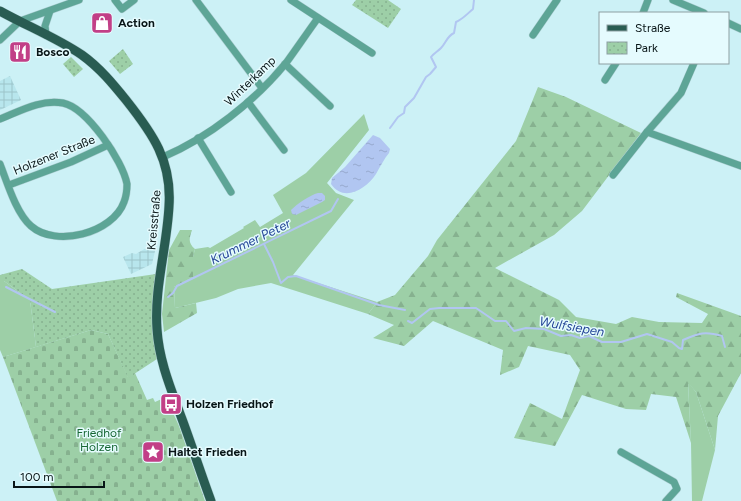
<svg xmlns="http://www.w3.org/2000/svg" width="741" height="501" viewBox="0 0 741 501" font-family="Figtree,sans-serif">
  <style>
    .industrial { fill: url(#industrial-grid) }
    .green { fill: #9dcfa7 }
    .forest { fill: url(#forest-firs) }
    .cemetery { fill: url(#cemetery-stones) }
    .park { fill: url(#park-dots) }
    .water { fill: url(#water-ripples) }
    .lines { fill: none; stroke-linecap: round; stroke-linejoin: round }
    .stream { stroke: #b1c6f1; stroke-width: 2 }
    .minor-casing { stroke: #adced2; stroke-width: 8 }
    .major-casing { stroke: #adced2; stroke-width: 10 }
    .minor { stroke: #5da596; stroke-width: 7 }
    .major { stroke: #295c52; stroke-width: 9 }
    .labels { text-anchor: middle; stroke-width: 3; stroke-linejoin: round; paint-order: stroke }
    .poi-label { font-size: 12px; font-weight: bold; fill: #081517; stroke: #e5fbfe; text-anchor: start }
    .street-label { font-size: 12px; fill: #081517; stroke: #e5fbfe }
    .park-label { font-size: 12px; fill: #176734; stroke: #e5fbfe }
    .water-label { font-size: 13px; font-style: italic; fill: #254697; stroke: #e5fbfe }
  </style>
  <defs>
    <pattern id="industrial-grid" width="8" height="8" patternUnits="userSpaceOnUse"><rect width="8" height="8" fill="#b8e6ed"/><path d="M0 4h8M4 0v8" fill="none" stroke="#9dc4ca"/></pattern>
    <pattern id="forest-firs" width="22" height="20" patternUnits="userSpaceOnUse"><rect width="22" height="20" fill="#9dcfa7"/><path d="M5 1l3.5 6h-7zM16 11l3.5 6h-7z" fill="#86b18f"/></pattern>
    <pattern id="cemetery-stones" width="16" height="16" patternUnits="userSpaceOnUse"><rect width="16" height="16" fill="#9dcfa7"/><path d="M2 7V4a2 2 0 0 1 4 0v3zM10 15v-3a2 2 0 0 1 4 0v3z" fill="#86b18f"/></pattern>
    <pattern id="park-dots" width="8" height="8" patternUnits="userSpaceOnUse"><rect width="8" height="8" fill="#9dcfa7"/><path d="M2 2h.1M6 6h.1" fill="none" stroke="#86b18f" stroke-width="1.8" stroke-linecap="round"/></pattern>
    <pattern id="water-ripples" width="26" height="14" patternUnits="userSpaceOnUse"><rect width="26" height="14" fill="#b1c6f1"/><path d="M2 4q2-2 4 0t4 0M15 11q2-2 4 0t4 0" fill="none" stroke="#97a9ce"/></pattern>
  </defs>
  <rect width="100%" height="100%" fill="#ccf1f6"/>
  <!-- industrial -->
  <g class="industrial">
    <path d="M 10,76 L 21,100 L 0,110 L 0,81 Z"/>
    <path d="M 156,247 L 152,264 L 131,274 L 123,257 L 132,253 L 136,254 L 146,248 Z"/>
  </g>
  <!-- green -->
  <g class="green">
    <path d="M 364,114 L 369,130 L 327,183 L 336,193 L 354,200 L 293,275 L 377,302 L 368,314 L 271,283 L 238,289 L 216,298 L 175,308 L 174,287 L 193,277 L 193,257 L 195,249 L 208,247 L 210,248 L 244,228 L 243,227 L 255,220 L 260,227 L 283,213 L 273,195 L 306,173 Z"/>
    <path d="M 0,281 L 4,281 L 30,300 L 36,347 L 3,357 L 0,350 Z"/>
    <path d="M 688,382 L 696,392 L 715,450 L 702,501 L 692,501 L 691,443 Z"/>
  </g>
  <!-- forest -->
  <g class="forest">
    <path d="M 538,87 L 566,97 L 641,133 L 582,211 L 554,235 L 495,268 L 559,300 L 576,317 L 616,324 L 632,317 L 659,322 L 702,323 L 708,314 L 676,297 L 677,293 L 741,316 L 741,373 L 718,416 L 715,450 L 696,392 L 688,383 L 691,443 L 676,397 L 651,394 L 646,410 L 626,409 L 582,395 L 555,446 L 514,438 L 530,403 L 562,419 L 580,370 L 570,355 L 528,346 L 519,367 L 500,375 L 503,350 L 433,321 L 404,346 L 373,338 L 394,325 L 368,314 L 377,302 L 395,295 L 428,256 L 437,240 L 516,141 Z"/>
    <path d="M 180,230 L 192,230 C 189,239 188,243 195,249 L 193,257 L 193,277 L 174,287 L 175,308 L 196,303 L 197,313 L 164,332 L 162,314 L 169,250 Z"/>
  </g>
  <!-- cemetery -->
  <path class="cemetery" d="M 91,330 L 108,334 L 128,377 L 135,373 L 147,400 L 153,398 L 155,402 L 166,397 L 179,426 L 205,501 L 57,501 L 3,357 Z"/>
  <!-- park -->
  <g class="park">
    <path d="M 356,0 L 388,0 L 401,9 L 388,28 L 352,5 Z"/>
    <path d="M 123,49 L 133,64 L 120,74 L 109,61 Z"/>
    <path d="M 71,57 L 83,69 L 74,77 L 63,64 Z"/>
    <path d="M 22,269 L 52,289 L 156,274 L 153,329 L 157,359 L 128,378 L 108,334 L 91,330 L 36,347 L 30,300 L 4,281 L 0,281 L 0,275 Z"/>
  </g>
  <!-- water -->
  <g class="water">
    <path d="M 373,135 L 380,138 L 390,149 L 389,153 C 384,159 380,167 376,174 C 366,189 344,203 331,184 L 332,178 L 345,167 Z"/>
    <path d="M 318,193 L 322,193 L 325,196 L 325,200 L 322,202 L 296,215 L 292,214 L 291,210 C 297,204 310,195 318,193 Z"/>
  </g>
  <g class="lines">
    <!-- stream -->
    <g class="stream">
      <path d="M 390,128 L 398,117 L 404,113 L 405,107 L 414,98 L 426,77 L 430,74 L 436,67 L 431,57 C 434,53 437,52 441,48 C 446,43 447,36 454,33 L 456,22 C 463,19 467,14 473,9 L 474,0"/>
      <path d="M 264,244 L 273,262 L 281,283 L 288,277 L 296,276 L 379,305 L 405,310"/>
      <path d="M 6,287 L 55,312"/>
      <path d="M 168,297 L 173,293 L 177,286 L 331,211 L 338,199"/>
      <path d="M 408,321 L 412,323 L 430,309 L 439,308 L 476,308 L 495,321 L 506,321 L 514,331 L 526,328 L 544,329 L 561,336 L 571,335 L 580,338 L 589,336 L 602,342 L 621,342 L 647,334 L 672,342 L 679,348 L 682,349 L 683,340 C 699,333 705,331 722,336 L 725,347"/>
    </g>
    <!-- minor casing -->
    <g class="minor-casing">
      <g id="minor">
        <path d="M 115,0 L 122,9 L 134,0"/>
        <path d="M 196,0 L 262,88"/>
        <path d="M 291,0 L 372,53"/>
        <path d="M 673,0 L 704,13"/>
        <path d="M 643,13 L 648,0"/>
        <path d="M 728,23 L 741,29"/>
        <path d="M 46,35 L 45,26 L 50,11"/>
        <path d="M 533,35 L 557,0"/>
        <path d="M 0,40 L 20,21 L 79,0"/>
        <path d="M 285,64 L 330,106"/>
        <path d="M 605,80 L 616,63"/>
        <path d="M 248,102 L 284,150"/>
        <path d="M 0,119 C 20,111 41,99 63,103 C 87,108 123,161 127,184 C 127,190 126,197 124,202 C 113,233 56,248 31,226 C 16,213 7,182 0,164"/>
        <path d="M 647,132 L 741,166"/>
        <path d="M 198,138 L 231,192"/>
        <path d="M 163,157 C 208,138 255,101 286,63 C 297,48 307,33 318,18"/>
        <path d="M 613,175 L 647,132 L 681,93 L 694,63"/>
        <path d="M 9,185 L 71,162 L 108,145"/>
        <path d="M 621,452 L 674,482 L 677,489 L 666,501"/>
      </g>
    </g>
    <!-- major casing -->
    <g class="major-casing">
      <path id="major" d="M 0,11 C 27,26 57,38 82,55 C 100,68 113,84 126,100 C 153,134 172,161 169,206 C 167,247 154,288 157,329 C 159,361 171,389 182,419 C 192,446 201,474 211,501"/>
    </g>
    <!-- minor -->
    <use href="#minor" class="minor"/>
    <!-- major -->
    <use href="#major" class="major"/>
  </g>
  <!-- icons -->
  <defs>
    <g id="shop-square" transform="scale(1.15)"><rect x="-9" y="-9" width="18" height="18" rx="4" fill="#c23f87" stroke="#e5fbfe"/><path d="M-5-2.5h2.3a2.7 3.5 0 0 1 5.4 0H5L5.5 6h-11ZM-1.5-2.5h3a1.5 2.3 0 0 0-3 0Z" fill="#fff"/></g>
    <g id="restaurant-square" transform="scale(1.15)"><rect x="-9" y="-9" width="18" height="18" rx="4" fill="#c23f87" stroke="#e5fbfe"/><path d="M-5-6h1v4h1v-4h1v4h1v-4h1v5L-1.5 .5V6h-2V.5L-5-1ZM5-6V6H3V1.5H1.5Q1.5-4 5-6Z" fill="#fff"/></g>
    <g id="bus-square" transform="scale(1.15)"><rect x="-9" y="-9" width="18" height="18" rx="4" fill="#c23f87" stroke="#e5fbfe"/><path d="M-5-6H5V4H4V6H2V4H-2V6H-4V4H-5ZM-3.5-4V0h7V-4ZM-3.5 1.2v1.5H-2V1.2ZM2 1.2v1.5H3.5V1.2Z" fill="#fff"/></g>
    <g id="sight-square" transform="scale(1.15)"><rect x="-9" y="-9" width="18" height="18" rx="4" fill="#c23f87" stroke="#e5fbfe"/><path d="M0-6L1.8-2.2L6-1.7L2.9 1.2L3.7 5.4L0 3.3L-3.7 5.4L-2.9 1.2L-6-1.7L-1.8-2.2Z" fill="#fff"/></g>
  </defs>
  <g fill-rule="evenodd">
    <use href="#shop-square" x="102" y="23"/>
    <use href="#restaurant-square" x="20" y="52"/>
    <use href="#bus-square" x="171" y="404"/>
    <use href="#sight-square" x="153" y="452"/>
  </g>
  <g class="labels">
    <!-- poi labels -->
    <g class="poi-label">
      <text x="118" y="27">Action</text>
      <text x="36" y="56">Bosco</text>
      <text x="186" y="408">Holzen Friedhof</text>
      <text x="168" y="456">Haltet Frieden</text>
    </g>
    <!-- street labels -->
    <g class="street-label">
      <text transform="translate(250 81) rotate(-44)" y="4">Winterkamp</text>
      <text transform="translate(54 155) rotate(-22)" y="4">Holzener Straße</text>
      <text transform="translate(154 220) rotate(-85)" y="4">Kreisstraße</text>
    </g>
    <!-- park labels -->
    <g class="park-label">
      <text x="99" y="437">Friedhof<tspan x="99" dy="14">Holzen</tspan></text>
    </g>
    <!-- water labels -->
    <g class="water-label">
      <text transform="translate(250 241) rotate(-26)" y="5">Krummer Peter</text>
      <text transform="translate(572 326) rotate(10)" y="5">Wulfsiepen</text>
    </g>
  </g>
  <!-- legend -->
  <rect x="599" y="12" width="130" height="52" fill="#e5fbfe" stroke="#8d9fa2"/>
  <rect x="607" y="25" width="20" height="6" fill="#295c52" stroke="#8d9fa2"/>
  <text x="635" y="32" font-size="12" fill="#081517">Straße</text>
  <rect x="607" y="42" width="20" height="12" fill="url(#park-dots)" stroke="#8d9fa2"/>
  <text x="635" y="52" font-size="12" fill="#081517">Park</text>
  <!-- scale -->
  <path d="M14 481v6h90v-6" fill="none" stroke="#081517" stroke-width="2"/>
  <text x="20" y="481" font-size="12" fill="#081517" stroke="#e5fbfe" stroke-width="3" paint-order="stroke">100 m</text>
</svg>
